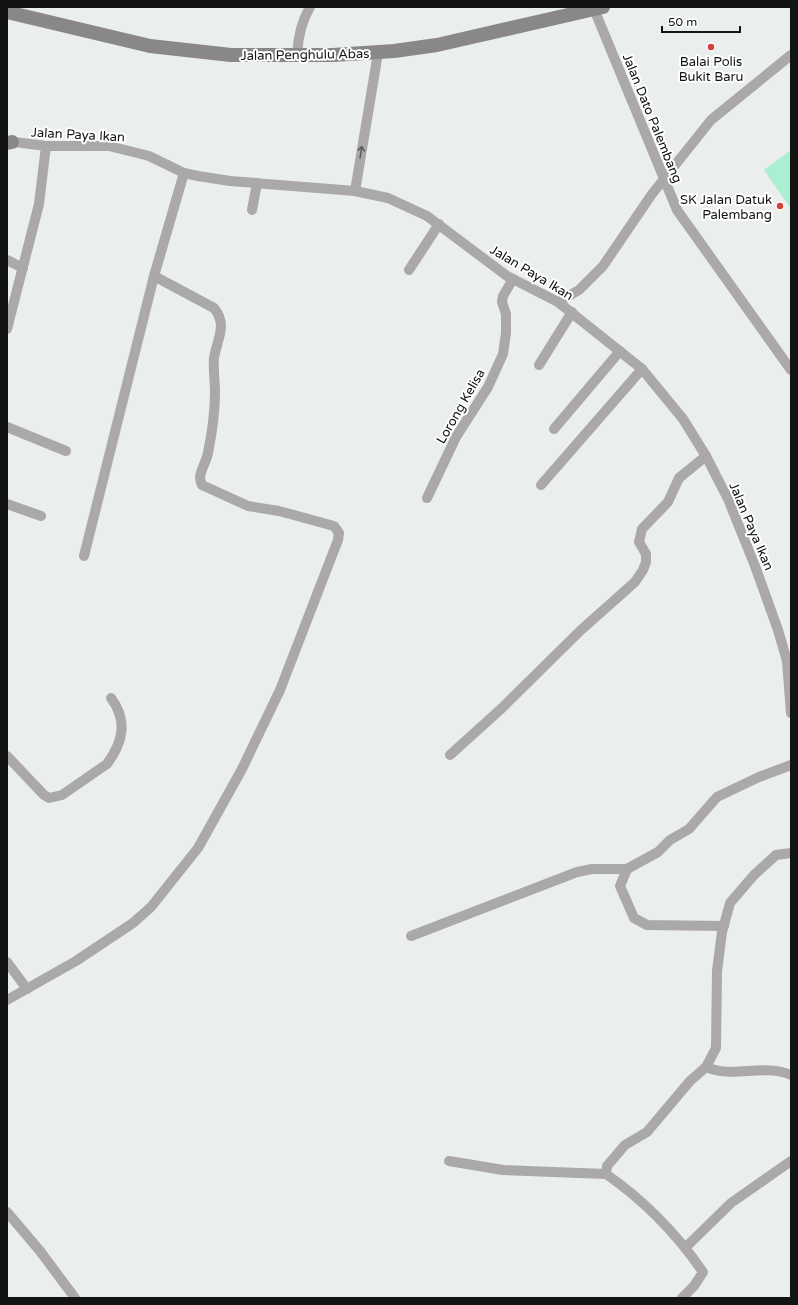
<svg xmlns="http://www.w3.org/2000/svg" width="798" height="1305" viewBox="0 0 798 1305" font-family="'Varela Round',sans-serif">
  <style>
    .green { fill: #aaefd1 }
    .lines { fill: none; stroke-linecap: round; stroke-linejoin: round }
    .minor { stroke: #aaa8a8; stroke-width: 10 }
    .secondary { stroke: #8a8787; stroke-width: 14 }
    .oneway { stroke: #5e5e5e }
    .poi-dot { fill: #cf4139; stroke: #fff; stroke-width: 1.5 }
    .labels { text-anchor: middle; stroke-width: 4; stroke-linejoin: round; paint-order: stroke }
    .street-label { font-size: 13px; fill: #121413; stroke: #fff }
    .poi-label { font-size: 13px; fill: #121413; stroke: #fff }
  </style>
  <rect width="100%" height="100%" fill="#eaeeec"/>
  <!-- green -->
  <path class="green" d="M 791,150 L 791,209 L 764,170 Z"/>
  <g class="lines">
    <!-- minor -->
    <g class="minor">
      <path d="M 594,9 L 677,210 L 791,370"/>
      <path d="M 297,55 C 298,37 301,22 310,7"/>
      <path d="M 7,141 L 46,146 L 109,146 L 149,156 L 184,173 L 198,176 L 230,181 L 355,191 L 388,198 L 427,216 L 507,276 L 558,302 L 642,369 L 683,419 L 706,456 L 728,499 L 755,566 L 778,630 L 787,661 L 791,713"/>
      <path d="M 355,191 L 378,53"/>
      <path d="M 252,210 L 257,183"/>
      <path d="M 7,260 L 23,268"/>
      <path d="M 409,270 L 439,224"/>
      <path d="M 558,302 L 579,290 L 603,266 L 652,194 L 711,120 L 791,55"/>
      <path d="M 7,329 L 39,204 L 46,146"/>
      <path d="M 539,365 L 572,312"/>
      <path d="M 7,427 L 66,451"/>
      <path d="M 554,429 L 620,351"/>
      <path d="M 541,485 L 642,369"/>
      <path d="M 427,498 L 456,437 L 488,387 L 503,354 L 506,333 L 506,314 L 502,302 L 503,296 L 513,279"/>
      <path d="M 7,504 L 41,516"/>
      <path d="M 84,556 L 154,276 L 184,173"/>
      <path d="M 450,755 L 502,708 L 581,630 L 635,582 L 643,570 L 646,562 L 646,554 L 639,542 L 642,529 L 668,502 L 679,478 L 706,456"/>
      <path d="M 7,756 L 44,795 L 49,798 L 62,795 L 107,764 C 123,742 128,721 111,698"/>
      <path d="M 724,926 L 647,925 L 634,918 L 620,886 L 627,869 L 658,852 L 670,840 L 689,829 L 717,797 L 759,777 L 791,765"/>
      <path d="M 411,936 L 577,872 L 592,869 L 627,869"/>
      <path d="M 7,962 L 27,989"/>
      <path d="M 7,1000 L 76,961 L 133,923 L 151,907 L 198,848 L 242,769 L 280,690 L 338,540 L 339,533 L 334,526 L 279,511 L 248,506 L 202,485 C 196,475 206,464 208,453 C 212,433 215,413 215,392 C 215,381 213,369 214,358 C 217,339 228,325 214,308 L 154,276"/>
      <path d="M 706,1067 C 733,1079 763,1063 791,1075"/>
      <path d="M 449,1161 L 503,1170 L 606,1174"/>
      <path d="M 7,1212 L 40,1251 L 75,1298"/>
      <path d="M 686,1247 L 731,1203 L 791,1161"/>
      <path d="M 682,1298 L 694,1286 L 703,1272 C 676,1233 645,1201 606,1174 L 607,1166 L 625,1145 L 647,1132 L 690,1081 L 706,1067 L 716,1048 L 717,971 L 722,932 L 730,903 L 754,875 L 776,855 L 791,853"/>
    </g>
    <!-- secondary -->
    <g class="secondary">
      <path d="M 7,12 L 150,46 L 231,55 L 333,55 L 394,51 L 437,45 L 603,7"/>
      <path d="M 7,143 L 12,142"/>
    </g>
  </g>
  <!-- one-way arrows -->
  <defs><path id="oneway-shaft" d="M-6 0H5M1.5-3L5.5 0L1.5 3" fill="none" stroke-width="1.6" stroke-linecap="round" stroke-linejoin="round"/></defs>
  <use class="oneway" href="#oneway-shaft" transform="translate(361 152) rotate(-81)"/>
  <!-- markers -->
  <g class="poi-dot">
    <circle cx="711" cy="47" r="4"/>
    <circle cx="780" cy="206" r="4"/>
  </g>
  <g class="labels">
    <!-- street labels -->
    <g class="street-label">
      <text transform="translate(305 54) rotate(-1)" y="5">Jalan Penghulu Abas</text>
      <text transform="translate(653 118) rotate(68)" y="5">Jalan Dato Palembang</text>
      <text transform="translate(78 134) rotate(3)" y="5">Jalan Paya Ikan</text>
      <text transform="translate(532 272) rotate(31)" y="5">Jalan Paya Ikan</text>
      <text transform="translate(460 406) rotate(-60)" y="5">Lorong Kelisa</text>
      <text transform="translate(752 526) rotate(67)" y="5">Jalan Paya Ikan</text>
    </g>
    <!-- poi labels -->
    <g class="poi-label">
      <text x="711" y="66">Balai Polis<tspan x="711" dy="15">Bukit Baru</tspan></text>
      <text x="772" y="204" text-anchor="end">SK Jalan Datuk<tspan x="772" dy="15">Palembang</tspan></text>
    </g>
  </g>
  <!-- border -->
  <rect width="798" height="1305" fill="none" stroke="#121413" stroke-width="16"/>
  <!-- scale -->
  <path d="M662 26v6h78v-6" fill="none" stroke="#121413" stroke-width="2"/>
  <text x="668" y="26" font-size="12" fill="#121413" stroke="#ffffff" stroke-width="3" paint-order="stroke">50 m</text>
</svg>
